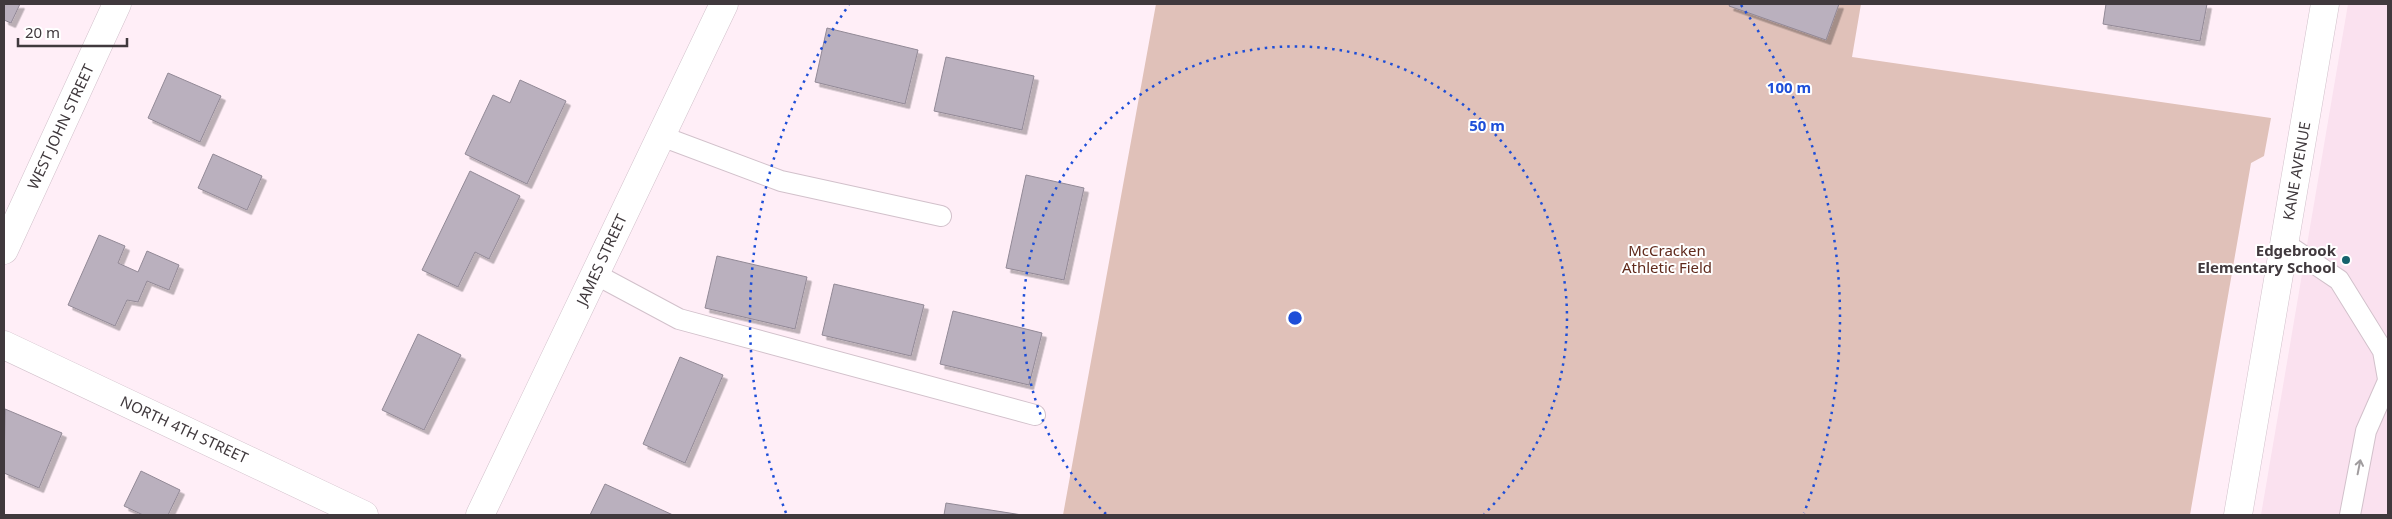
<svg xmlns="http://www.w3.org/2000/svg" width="2392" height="519" viewBox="0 0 2392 519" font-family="'Noto Sans',sans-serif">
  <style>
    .built { fill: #fae1ef }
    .green { fill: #e0c1b9 }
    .building { fill: #bab0be; stroke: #928996; filter: url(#shadow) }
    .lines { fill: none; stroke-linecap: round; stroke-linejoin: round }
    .service-casing { stroke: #d2c1cb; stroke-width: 22 }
    .minor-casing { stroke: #d2c1cb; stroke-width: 29 }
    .service { stroke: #fff; stroke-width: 20 }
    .minor { stroke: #fff; stroke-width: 28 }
    .oneway { stroke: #a09c9e }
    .ring { fill: none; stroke: #1d4ed8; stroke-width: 2.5; stroke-dasharray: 2.5 5 }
    .poi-dot { fill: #16626d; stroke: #fff; stroke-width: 2 }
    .labels { text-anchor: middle; stroke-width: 4; stroke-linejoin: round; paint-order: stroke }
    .street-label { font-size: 15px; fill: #40393d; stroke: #fff }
    .park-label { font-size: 15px; fill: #60291b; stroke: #fff }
    .poi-label { font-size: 15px; font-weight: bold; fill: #40393d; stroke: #fff; text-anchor: end }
    .centre { fill: #1d4ed8; stroke: #fff; stroke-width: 2.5 }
    .ring-label { font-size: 15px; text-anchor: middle; font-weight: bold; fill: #1d4ed8; stroke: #fff; stroke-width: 4; stroke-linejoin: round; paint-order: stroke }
  </style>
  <defs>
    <filter id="shadow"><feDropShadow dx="4.5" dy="4.5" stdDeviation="0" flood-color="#0004"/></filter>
  </defs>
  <rect width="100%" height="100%" fill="#ffeef7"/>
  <!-- built -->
  <path class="built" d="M 2348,4 L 2388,4 L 2388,515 L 2261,515 Z"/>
  <!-- green -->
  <path class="green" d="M 1156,4 L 1861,4 L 1852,57 L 2271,118 L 2264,156 L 2251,163 L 2190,515 L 1063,515 Z"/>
  <!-- building -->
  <g class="building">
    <path d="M 4,4 L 20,4 L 11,23 L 4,20 Z"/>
    <path d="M 1730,4 L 1839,4 L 1826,40 L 1729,6 Z"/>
    <path d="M 2106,4 L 2207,4 L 2200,41 L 2103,24 Z"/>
    <path d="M 827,28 L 918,50 L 905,104 L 815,82 Z"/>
    <path d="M 946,57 L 1034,76 L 1022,130 L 934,111 Z"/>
    <path d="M 168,73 L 221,96 L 200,142 L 148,118 Z"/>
    <path d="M 520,80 L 566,101 L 527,184 L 465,154 L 493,95 L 510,103 Z"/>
    <path d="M 213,154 L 262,176 L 247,210 L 198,188 Z"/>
    <path d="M 470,171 L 520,196 L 489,259 L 475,252 L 458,287 L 422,270 Z"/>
    <path d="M 1026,175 L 1084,188 L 1064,280 L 1006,268 Z"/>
    <path d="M 99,235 L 125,246 L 118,263 L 138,272 L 147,251 L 179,265 L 169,290 L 147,281 L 138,302 L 127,300 L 115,326 L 68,305 Z"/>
    <path d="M 717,256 L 807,277 L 795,329 L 705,308 Z"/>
    <path d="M 834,284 L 924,305 L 911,356 L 822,335 Z"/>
    <path d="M 953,311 L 1042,333 L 1029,385 L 940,364 Z"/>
    <path d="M 418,334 L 461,355 L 424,430 L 382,410 Z"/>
    <path d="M 680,357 L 723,375 L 685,463 L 643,444 Z"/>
    <path d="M 5,409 L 62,433 L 39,488 L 4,473 Z"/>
    <path d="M 141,471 L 180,490 L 168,515 L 143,515 L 124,506 Z"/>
    <path d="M 605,484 L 673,515 L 590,515 Z"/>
    <path d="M 946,503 L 1022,515 L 944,515 Z"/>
  </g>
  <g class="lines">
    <!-- service casing -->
    <g class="service-casing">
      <g id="service">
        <path d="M 661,136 L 781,181 L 941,216"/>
        <path d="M 2284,243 L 2339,280 L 2383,351 L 2388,379"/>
        <path d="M 595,274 L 679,319 L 1035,415"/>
        <path d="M 2350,515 L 2366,431 L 2388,381"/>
      </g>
    </g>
    <!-- minor casing -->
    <g class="minor-casing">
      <g id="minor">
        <path d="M 4,250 L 117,4"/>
        <path d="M 4,345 L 364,515"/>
        <path d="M 480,515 L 724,4"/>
        <path d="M 2238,515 L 2325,4"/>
      </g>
    </g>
    <!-- service -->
    <use href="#service" class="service"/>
    <!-- minor -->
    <use href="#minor" class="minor"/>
  </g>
  <!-- one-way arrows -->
  <defs><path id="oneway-shaft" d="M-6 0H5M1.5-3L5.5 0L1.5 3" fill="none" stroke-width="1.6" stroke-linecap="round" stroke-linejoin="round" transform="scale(1.25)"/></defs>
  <use class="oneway" href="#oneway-shaft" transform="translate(2359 467) rotate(-79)"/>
  <!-- distance rings -->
  <g class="ring">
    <path d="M1106 514A272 272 0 1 1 1484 514"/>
    <path d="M786 513A545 545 0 0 1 849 5M1741 5A545 545 0 0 1 1804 513"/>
  </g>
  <!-- markers -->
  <circle class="poi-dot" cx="2346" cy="260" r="5"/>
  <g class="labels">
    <!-- street labels -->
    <g class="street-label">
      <text transform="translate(61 127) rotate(-65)" y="5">WEST JOHN STREET</text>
      <text transform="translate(2297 171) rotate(-80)" y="5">KANE AVENUE</text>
      <text transform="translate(602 260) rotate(-65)" y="5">JAMES STREET</text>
      <text transform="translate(184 430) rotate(25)" y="5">NORTH 4TH STREET</text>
    </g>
    <!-- park labels -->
    <g class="park-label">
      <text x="1667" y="256">McCracken<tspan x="1667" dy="17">Athletic Field</tspan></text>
    </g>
    <!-- poi labels -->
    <g class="poi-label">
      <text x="2336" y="256">Edgebrook<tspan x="2336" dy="17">Elementary School</tspan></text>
    </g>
  </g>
  <circle cx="1295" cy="318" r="8" class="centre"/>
  <g class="ring-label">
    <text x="1789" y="93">100 m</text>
    <text x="1487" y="131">50 m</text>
  </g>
  <!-- border -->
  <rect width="2392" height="519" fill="none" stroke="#40393d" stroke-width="10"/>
  <!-- scale -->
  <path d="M18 38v8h109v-8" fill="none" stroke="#40393d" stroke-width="2.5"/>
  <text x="25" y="38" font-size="15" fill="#40393d" stroke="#ffffff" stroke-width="4" paint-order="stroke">20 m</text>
</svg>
